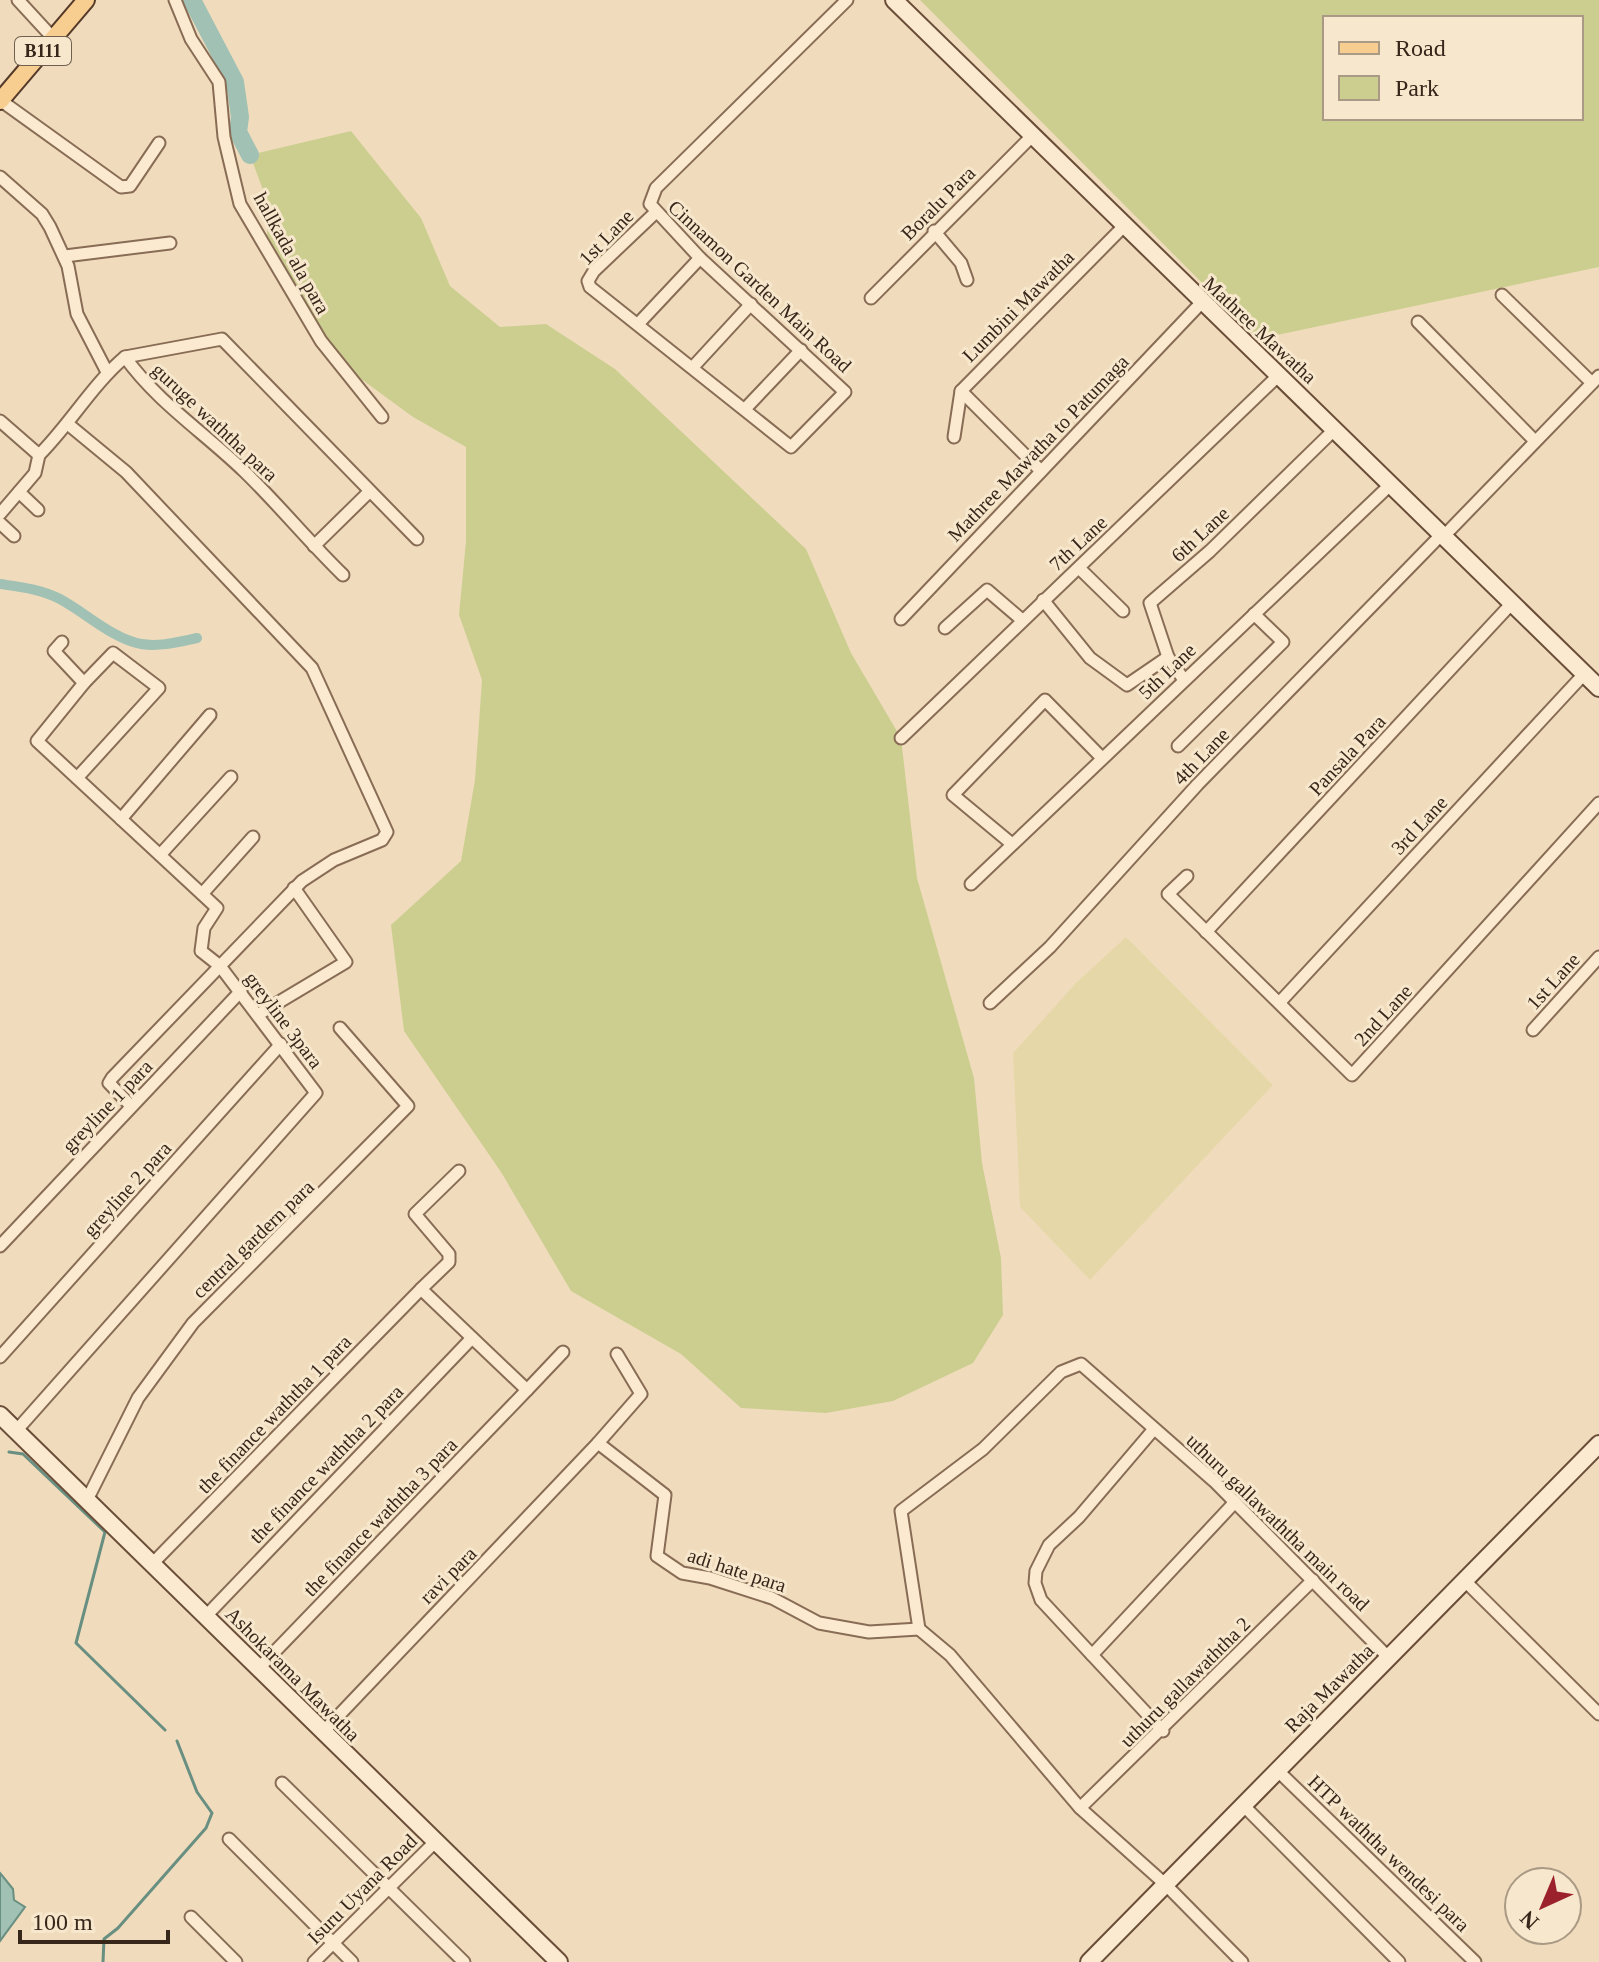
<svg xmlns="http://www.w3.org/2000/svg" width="1599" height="1962" viewBox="0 0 1599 1962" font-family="'Times New Roman',serif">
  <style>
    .farmland { fill: #e6d7a9 }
    .green { fill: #ccce90; fill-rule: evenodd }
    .water { fill: #a0c1b4; stroke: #688f81; stroke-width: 2 }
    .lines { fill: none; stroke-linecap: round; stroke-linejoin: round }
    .stream { stroke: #688f81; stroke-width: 3 }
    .canal { stroke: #a0c1b4; stroke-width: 10 }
    .river { stroke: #a0c1b4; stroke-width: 18 }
    .street-casing { stroke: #886c55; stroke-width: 15 }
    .secondary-casing { stroke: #6a4d38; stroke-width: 20 }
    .primary-casing { stroke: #553a2a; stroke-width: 20 }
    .street { stroke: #fbeacf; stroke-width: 11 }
    .secondary { stroke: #fbeacf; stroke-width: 16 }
    .primary { stroke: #f7ce90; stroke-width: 16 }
    .labels { text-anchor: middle; stroke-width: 6; stroke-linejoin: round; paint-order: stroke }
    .shield { fill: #f7e7cc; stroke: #71604f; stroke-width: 2 }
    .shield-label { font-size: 18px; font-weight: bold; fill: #37261a }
    .street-label { font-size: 20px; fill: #37261a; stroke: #f7e7cc }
  </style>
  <rect width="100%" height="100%" fill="#f0dcbc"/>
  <!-- farmland -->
  <path class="farmland" d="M 1126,937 L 1273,1085 L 1090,1280 L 1020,1207 L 1013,1053 L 1076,983 Z"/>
  <!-- green -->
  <g class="green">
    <path d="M 920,0 L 1599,0 L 1599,267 L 1258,339 ZM 1325,18 L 1581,18 L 1581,118 L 1325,118 Z"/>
    <path d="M 351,131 L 421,218 L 450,286 L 500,327 L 546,324 L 615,369 L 806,549 L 851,653 L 901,738 L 917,878 L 974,1078 L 982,1163 L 1001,1258 L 1003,1315 L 973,1363 L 893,1401 L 826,1413 L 741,1408 L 681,1354 L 571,1291 L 501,1172 L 404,1031 L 391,925 L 461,861 L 475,780 L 482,680 L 459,615 L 466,541 L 466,447 L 413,417 L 338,362 L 266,249 L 269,206 L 250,155 Z"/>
  </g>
  <!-- water -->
  <path class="water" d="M 0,1873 L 13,1889 L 14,1900 L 25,1907 L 0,1941 Z"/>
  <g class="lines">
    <!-- stream -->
    <g class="stream">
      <path d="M 9,1452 L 23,1454 L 105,1532 L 76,1643 L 165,1730"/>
      <path d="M 103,1962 L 104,1939 L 118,1928 L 206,1828 L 212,1813 L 197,1792 L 177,1741"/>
    </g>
    <!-- canal -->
    <path class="canal" d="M 0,584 C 21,587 41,589 60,599 C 86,613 113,639 141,644 C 160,647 178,642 197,638"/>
    <!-- river -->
    <path class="river" d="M 192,0 L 235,82 L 240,117 L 238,132 L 250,155"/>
    <!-- street casing -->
    <g class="street-casing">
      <g id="street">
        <path d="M 18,0 L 53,38"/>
        <path d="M 175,0 L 191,39 L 219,82 L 224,137 L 240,204 L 321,341 L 382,417"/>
        <path d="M 0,100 L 121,187 L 130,186 L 159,143"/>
        <path d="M 0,177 L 42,214 L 50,227 L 68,266 L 77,314 L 107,372"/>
        <path d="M 655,213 L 594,271 L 588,281 L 590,287 L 791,447 L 845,392 L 700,258 L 650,204 L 656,188 L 847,0"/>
        <path d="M 934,231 L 961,263 L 967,280"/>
        <path d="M 65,256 L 170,243"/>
        <path d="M 1502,295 L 1592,383"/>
        <path d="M 871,298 L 1032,136"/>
        <path d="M 1418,322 L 1534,440"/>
        <path d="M 639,323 L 700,258"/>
        <path d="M 125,357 L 222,339 L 417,539"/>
        <path d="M 693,367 L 751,304"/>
        <path d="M 745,409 L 801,350"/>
        <path d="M 0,421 L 39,455 C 70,424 92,385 125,357 C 158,403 205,433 245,472 C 279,505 309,542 343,575"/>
        <path d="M 69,425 L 126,472 L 312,668 L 387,832 L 382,840 L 334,860 L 302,881 L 112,1078 L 109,1083 L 131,1106"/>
        <path d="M 954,437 L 961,391"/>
        <path d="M 1041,471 L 961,391 L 1124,226"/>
        <path d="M 19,492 L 38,510"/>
        <path d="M 0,514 L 35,473 L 39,455"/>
        <path d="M 0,523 L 14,536"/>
        <path d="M 1443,537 L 1599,376"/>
        <path d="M 314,546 L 369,492"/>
        <path d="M 1079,568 L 1123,611"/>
        <path d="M 1043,600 L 1090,658 L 1127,685 L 1168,657"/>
        <path d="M 901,619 L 1202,302"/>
        <path d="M 945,628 L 987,590 L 1022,620"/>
        <path d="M 1184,680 L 1168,657 L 1150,603 L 1210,551 L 1335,429"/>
        <path d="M 901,738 L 1280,374"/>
        <path d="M 1178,746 L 1283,642 L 1254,614"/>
        <path d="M 77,778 L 159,688 L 113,653 L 84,683"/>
        <path d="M 121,819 L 210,715"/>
        <path d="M 1012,844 L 953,795 L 1045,700 L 1102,758"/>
        <path d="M 160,855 L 231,777"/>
        <path d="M 1187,876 L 1168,894 L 1352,1075 L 1599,803"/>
        <path d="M 971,884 L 1389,486"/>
        <path d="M 202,894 L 253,837"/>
        <path d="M 1206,932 L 1513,602"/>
        <path d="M 1280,1002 L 1585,673"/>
        <path d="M 990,1003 L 1050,947 L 1198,784 L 1440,536"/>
        <path d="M 259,1014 L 346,962 L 294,888"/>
        <path d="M 1533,1030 L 1599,957"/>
        <path d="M 459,1171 L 415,1214 L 449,1254 L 449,1262 L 421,1289 L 527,1390 L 563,1352"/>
        <path d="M 0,1246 L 241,991"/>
        <path d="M 617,1354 L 641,1394 L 598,1443 L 665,1495 L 657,1556 L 682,1573 L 710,1578 L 772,1598 L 819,1623 L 869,1632 L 919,1629"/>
        <path d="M 0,1357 L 281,1044"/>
        <path d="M 16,1431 L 316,1093 L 220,966 L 201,951 L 204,928 L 217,908 L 37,741 L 84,683 L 54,651 L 62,642"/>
        <path d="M 87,1500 L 138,1398 L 193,1323 L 408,1106 L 340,1028"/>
        <path d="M 152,1564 L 421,1289"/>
        <path d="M 1464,1580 L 1599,1714"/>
        <path d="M 206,1616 L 472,1338"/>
        <path d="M 919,1629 L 901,1511 L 983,1449 L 1061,1372 L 1081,1364 L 1214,1481 L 1388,1657"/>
        <path d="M 919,1629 L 950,1655 L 1080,1808 L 1313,1580"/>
        <path d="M 1092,1655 L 1041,1600 L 1035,1583 L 1036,1571 L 1049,1545 L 1079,1517 L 1154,1429"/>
        <path d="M 259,1668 L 527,1390"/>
        <path d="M 1163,1731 L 1092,1655 L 1235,1502"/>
        <path d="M 323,1732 L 598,1443"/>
        <path d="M 1277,1770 L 1475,1962"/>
        <path d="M 282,1783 L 464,1962"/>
        <path d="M 1243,1805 L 1399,1962"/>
        <path d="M 1080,1808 L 1165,1884 L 1242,1962"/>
        <path d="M 229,1839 L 352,1962"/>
        <path d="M 191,1917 L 236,1962"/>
        <path d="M 314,1962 L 435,1842"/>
      </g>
    </g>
    <!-- secondary casing -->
    <g class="secondary-casing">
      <g id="secondary">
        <path d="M 894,0 L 1599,688"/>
        <path d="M 0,1415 L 559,1962"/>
        <path d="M 1089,1962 L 1599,1444"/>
      </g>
    </g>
    <!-- primary casing -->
    <g class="primary-casing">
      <path id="primary" d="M 0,101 L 86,0"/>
    </g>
    <!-- street -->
    <use href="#street" class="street"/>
    <!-- secondary -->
    <use href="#secondary" class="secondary"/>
    <!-- primary -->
    <use href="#primary" class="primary"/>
  </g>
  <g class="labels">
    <!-- shield labels -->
    <rect class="shield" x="15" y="37" width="56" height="28" rx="6"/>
    <g class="shield-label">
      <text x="43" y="57">B111</text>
    </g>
    <!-- street labels -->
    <g class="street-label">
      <text transform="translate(938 203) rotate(-45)" y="7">Boralu Para</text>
      <text transform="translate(606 237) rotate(-46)" y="7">1st Lane</text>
      <text transform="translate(292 253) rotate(61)" y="7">hallkada ala para</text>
      <text transform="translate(760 286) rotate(43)" y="7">Cinnamon Garden Main Road</text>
      <text transform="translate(1018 306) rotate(-45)" y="7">Lumbini Mawatha</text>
      <text transform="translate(1260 330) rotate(43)" y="7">Mathree Mawatha</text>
      <text transform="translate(215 422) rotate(43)" y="7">guruge waththa para</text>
      <text transform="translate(1038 448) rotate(-46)" y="7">Mathree Mawatha to Patumaga</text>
      <text transform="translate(1200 534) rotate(-43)" y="7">6th Lane</text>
      <text transform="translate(1078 543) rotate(-43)" y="7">7th Lane</text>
      <text transform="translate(1167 671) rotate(-44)" y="7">5th Lane</text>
      <text transform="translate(1347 755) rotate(-47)" y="7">Pansala Para</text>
      <text transform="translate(1201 756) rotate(-46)" y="7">4th Lane</text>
      <text transform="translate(1419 825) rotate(-47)" y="7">3rd Lane</text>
      <text transform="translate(1553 981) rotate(-48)" y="7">1st Lane</text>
      <text transform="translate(1383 1015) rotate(-48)" y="7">2nd Lane</text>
      <text transform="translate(284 1020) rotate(53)" y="7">greyline 3para</text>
      <text transform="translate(107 1106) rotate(-46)" y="7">greyline 1 para</text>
      <text transform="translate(127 1189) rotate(-48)" y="7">greyline 2 para</text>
      <text transform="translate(253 1239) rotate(-44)" y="7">central gardern para</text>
      <text transform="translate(274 1414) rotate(-46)" y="7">the finance waththa 1 para</text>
      <text transform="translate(326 1464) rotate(-46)" y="7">the finance waththa 2 para</text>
      <text transform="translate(380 1517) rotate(-46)" y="7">the finance waththa 3 para</text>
      <text transform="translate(1278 1522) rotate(44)" y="7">uthuru gallawaththa main road</text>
      <text transform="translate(737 1570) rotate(18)" y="7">adi hate para</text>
      <text transform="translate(448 1575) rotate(-45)" y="7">ravi para</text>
      <text transform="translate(293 1674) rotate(45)" y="7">Ashokarama Mawatha</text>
      <text transform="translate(1185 1682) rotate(-45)" y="7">uthuru gallawaththa 2</text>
      <text transform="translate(1329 1688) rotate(-45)" y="7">Raja Mawatha</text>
      <text transform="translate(1389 1853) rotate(44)" y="7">HTP waththa wendesi para</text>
      <text transform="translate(362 1889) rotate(-45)" y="7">Isuru Uyana Road</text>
    </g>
  </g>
  <!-- legend -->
  <rect x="1323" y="16" width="260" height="104" fill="#f7e7cc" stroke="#aa9a85" stroke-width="2"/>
  <rect x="1339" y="42" width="40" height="12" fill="#f7ce90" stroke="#aa9a85" stroke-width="2"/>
  <text x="1395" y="56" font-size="24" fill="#37261a">Road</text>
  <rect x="1339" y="76" width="40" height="24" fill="#ccce90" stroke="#aa9a85" stroke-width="2"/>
  <text x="1395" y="96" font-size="24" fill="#37261a">Park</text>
  <!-- north arrow -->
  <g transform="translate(1543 1906) rotate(224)"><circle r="38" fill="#f7e7cc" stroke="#aa9a85" stroke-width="2"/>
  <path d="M0-6L14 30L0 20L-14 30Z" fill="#9b222d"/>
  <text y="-12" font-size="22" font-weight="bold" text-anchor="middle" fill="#37261a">N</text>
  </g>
  <!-- scale -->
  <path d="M20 1930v12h148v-12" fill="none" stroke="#37261a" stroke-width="4"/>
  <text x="32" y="1930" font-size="24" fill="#37261a" stroke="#f7e7cc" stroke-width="6" paint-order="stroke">100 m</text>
</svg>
